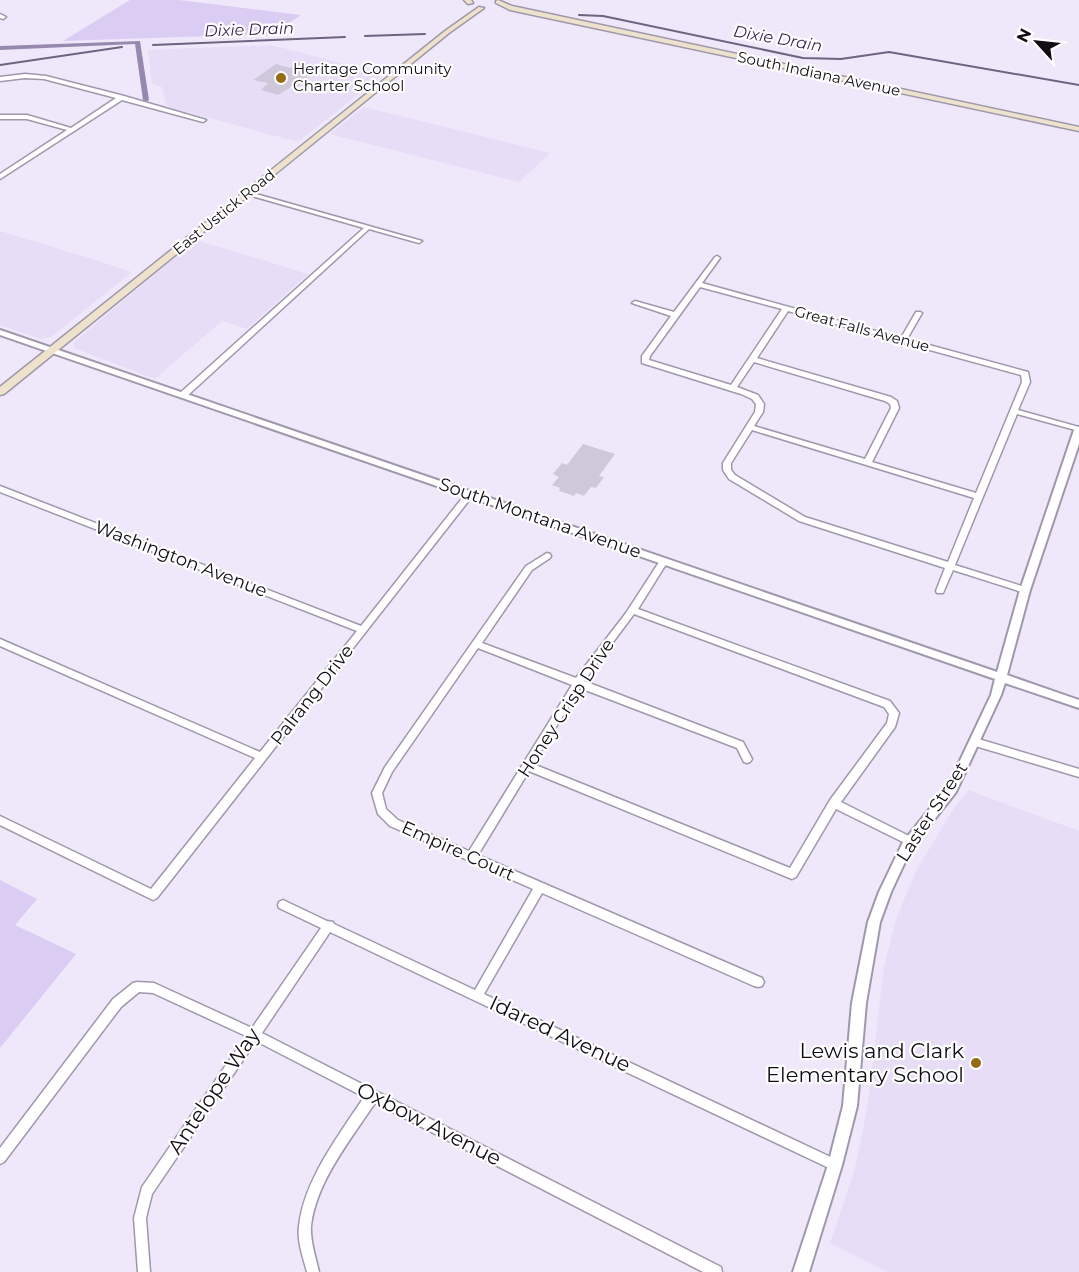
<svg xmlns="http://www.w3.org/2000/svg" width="1079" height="1272" viewBox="0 0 1079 1272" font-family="Montserrat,sans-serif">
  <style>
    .built { fill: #e7ddf7 }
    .green { fill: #dbccf3 }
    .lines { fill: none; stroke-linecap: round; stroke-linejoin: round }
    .stream { stroke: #6e6480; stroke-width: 2 }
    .canal { fill: #9789ae; fill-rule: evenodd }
    .building { fill: #cfc8da }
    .minor-casing { stroke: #9f98aa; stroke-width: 3 }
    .tertiary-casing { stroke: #9f98aa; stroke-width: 4 }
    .secondary-casing { stroke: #9f98aa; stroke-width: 3 }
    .minor { fill: #fff; fill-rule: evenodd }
    .tertiary { fill: #fff; fill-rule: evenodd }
    .secondary { fill: #efe2cc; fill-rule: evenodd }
    .poi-dot { fill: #956b16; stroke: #fff; stroke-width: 2 }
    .labels { text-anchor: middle; stroke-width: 4.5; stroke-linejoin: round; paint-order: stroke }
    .far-poi-label { font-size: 15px; fill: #0f0d13; stroke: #fff; text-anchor: start }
    .far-street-label { font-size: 15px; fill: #0f0d13; stroke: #fff }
    .far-water-label { font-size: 16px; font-style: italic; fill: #341e4e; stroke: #fff }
    .street-label { font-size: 18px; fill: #0f0d13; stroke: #fff }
    .near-street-label { font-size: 21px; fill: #0f0d13; stroke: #fff }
    .near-poi-label { font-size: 21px; fill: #0f0d13; stroke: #fff; text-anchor: end }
  </style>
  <rect width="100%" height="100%" fill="#efe8fb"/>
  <!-- built -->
  <g class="built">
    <path d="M 271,45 L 384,74 L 298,142 L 172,108 L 166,105 L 162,87 L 152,84 L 148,50 Z"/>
    <path d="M 364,107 L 550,153 L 519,182 L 330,134 Z"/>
    <path d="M 0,231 L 89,258 L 132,272 L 51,337 L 40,339 L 0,325 Z"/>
    <path d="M 196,240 L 308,274 L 247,329 L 222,321 L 155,379 L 74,348 L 74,342 Z"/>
    <path d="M 968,790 L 1079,831 L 1079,1272 L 888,1272 L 830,1243 L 854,1172 L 867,1110 L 884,967 L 897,916 L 917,869 L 952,811 Z"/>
  </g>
  <!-- green -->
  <g class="green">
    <path d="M 130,0 L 179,0 L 301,15 L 273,34 L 63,41 Z"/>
    <path d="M 0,880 L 37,899 L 15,925 L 76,954 L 0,1048 Z"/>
  </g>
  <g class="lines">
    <!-- stream -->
    <g class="stream">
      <path d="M 579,15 L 603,16 L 803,58 L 841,59 L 889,52 L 1079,85"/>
      <path d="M 365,36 L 425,34"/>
      <path d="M 153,45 L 345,37"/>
      <path d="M 0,65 L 122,47"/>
    </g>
    <!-- canal -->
    <path class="canal" d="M 140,41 L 149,100 L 146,102 L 143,100 L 135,44 L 0,50 L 0,46 Z"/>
  </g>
  <!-- building -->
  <g class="building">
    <path d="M 300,62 L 317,66 L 306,77 L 309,77 L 298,86 L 294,85 L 278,95 L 261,90 L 268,83 L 253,80 L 276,64 L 290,68 Z"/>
    <path d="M 583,444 L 615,454 L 599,476 L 604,477 L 596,488 L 591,487 L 584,496 L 576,493 L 574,496 L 559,491 L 560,488 L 552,485 L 559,477 L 553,474 L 562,463 L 567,465 Z"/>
  </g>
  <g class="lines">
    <!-- minor casing -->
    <g class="minor-casing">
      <g id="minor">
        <path d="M 0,14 L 6,17 L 3,19 L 0,18 Z"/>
        <path d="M 25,74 L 46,76 L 124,96 L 206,120 L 203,122 L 122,100 L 0,179 L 0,174 L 67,130 L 27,119 L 0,119 L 0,115 L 27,115 L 71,128 L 116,98 L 44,79 L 25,78 L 0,81 L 0,77 Z"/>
        <path d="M 245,192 L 249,192 L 422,241 L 419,243 L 369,229 L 186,397 L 180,397 L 180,393 L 364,228 L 245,194 Z"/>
        <path d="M 717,256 L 720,258 L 702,283 L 901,338 L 916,312 L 920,312 L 922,313 L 907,339 L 1028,372 L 1030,382 L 1018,410 L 1079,427 L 1079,431 L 1017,414 L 955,565 L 1028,588 L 1029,590 L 1028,592 L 1025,593 L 953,570 L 943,593 L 937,593 L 936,591 L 945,568 L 799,521 L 729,479 L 723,470 L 723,463 L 755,412 L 756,404 L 752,399 L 741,394 L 642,363 L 642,356 L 671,316 L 632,303 L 635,301 L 674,312 L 715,257 ZM 700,287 L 782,309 L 731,385 L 649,360 L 650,356 ZM 788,311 L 1021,375 L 1022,382 L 976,493 L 872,462 L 899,408 L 897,401 L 891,397 L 757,358 ZM 754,362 L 885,401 L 890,404 L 891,408 L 865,459 L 754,426 L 763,412 L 764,404 L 758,395 L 737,387 ZM 752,430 L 974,498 L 948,562 L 805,517 L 735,475 L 731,470 L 731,463 Z"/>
        <path d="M 0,486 L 361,626 L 467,492 L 470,491 L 474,494 L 157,898 L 153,900 L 0,825 L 0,816 L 151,889 L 255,758 L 0,646 L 0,639 L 260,752 L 357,631 L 0,492 Z"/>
        <path d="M 547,553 L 550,554 L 551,556 L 550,558 L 532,570 L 482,643 L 576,678 L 626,613 L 661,559 L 664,558 L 668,561 L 638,609 L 890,701 L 899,713 L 895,727 L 841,802 L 915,839 L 916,842 L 915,845 L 911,846 L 836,809 L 796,877 L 792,879 L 529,771 L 478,855 L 762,978 L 764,982 L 762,986 L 758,987 L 754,986 L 542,893 L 484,994 L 839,1161 L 841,1165 L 839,1169 L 835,1171 L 831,1169 L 330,932 L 262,1033 L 721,1267 L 722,1272 L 703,1272 L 375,1103 C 351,1139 316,1182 311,1226 C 310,1241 316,1258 319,1272 L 307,1272 C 303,1257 297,1241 299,1226 C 304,1180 339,1135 364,1097 L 256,1041 L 152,1194 L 146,1218 L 150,1272 L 138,1272 L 134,1218 L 142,1187 L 246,1036 L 153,993 L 139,992 L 121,1007 L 4,1162 L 0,1164 L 0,1148 L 113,999 L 133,983 L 137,982 L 154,983 L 252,1028 L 321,928 L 279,908 L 278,905 L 279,902 L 283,900 L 327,921 L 333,922 L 334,924 L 475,990 L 533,889 L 390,826 L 378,814 L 372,793 L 385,767 L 526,566 ZM 634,614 L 884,707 L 889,714 L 887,723 L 830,800 L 790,868 L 533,764 L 580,688 L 737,748 L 744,762 L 747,763 L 750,762 L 752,759 L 743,742 L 584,681 ZM 478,648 L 572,685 L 469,851 L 398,820 L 386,809 L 382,793 L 392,772 Z"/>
        <path d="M 975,738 L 1079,769 L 1079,777 L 972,745 L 970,742 L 972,739 Z"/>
      </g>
    </g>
    <!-- tertiary casing -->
    <g class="tertiary-casing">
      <path id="tertiary" d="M 0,330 L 997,672 L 1020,590 L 1074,430 L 1079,427 L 1079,444 L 1030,590 L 1007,675 L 1079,700 L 1079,708 L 1005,683 L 1001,695 L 956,792 L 911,849 L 891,892 L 880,922 L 866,1003 L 857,1106 L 842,1165 L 809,1272 L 793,1272 L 828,1165 L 843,1106 L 852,1003 L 868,922 L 879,892 L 903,842 L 948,786 L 991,695 L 995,679 L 0,335 Z"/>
    </g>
    <!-- secondary casing -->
    <g class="secondary-casing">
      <g id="secondary">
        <path d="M 464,0 L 471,0 L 473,3 L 468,4 Z"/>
        <path d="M 498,0 L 512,6 L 1079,127 L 1079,131 L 510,10 L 496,3 L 496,1 Z"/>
        <path d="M 479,7 L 484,8 L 449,33 L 4,394 L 0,395 L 0,387 L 445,31 Z"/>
      </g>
    </g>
    <!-- minor -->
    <use href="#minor" class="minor"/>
    <!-- tertiary -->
    <use href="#tertiary" class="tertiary"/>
    <!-- secondary -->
    <use href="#secondary" class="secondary"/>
  </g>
  <!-- markers -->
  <g class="poi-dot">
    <circle cx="281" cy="78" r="6"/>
    <circle cx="976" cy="1063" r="6"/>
  </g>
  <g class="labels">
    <!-- far-poi labels -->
    <g class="far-poi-label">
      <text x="293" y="74">Heritage Community<tspan x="293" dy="17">Charter School</tspan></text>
    </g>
    <!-- far-street labels -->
    <g class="far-street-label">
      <text transform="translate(819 74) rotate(12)" y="5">South Indiana Avenue</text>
      <text transform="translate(224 212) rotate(-39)" y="5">East Ustick Road</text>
      <text transform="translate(862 329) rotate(15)" y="5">Great Falls Avenue</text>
    </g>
    <!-- far-water labels -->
    <g class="far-water-label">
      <text transform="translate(249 29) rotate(-2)" y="6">Dixie Drain</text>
      <text transform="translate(778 38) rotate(10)" y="6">Dixie Drain</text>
    </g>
    <!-- street labels -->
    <g class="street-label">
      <text transform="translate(540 518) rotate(19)" y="6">South Montana Avenue</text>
      <text transform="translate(181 559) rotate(21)" y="6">Washington Avenue</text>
      <text transform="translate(312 695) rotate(-52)" y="6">Palrang Drive</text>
      <text transform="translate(566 708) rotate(-57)" y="6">Honey Crisp Drive</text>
      <text transform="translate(932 812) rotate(-57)" y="6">Laster Street</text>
      <text transform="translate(458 851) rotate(24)" y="6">Empire Court</text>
    </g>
    <!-- near-street labels -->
    <g class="near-street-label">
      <text transform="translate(560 1034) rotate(25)" y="7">Idared Avenue</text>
      <text transform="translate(214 1091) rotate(-56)" y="7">Antelope Way</text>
      <text transform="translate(429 1124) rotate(27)" y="7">Oxbow Avenue</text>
    </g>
    <!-- near-poi labels -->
    <g class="near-poi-label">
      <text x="964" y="1058">Lewis and Clark<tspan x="964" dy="24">Elementary School</tspan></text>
    </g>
  </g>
  <!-- north arrow -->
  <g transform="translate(1037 42) rotate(297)" stroke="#ffffff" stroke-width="4.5" paint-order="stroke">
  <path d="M0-4.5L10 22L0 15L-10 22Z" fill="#0f0d13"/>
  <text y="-9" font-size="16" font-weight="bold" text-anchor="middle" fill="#0f0d13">N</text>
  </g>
</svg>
